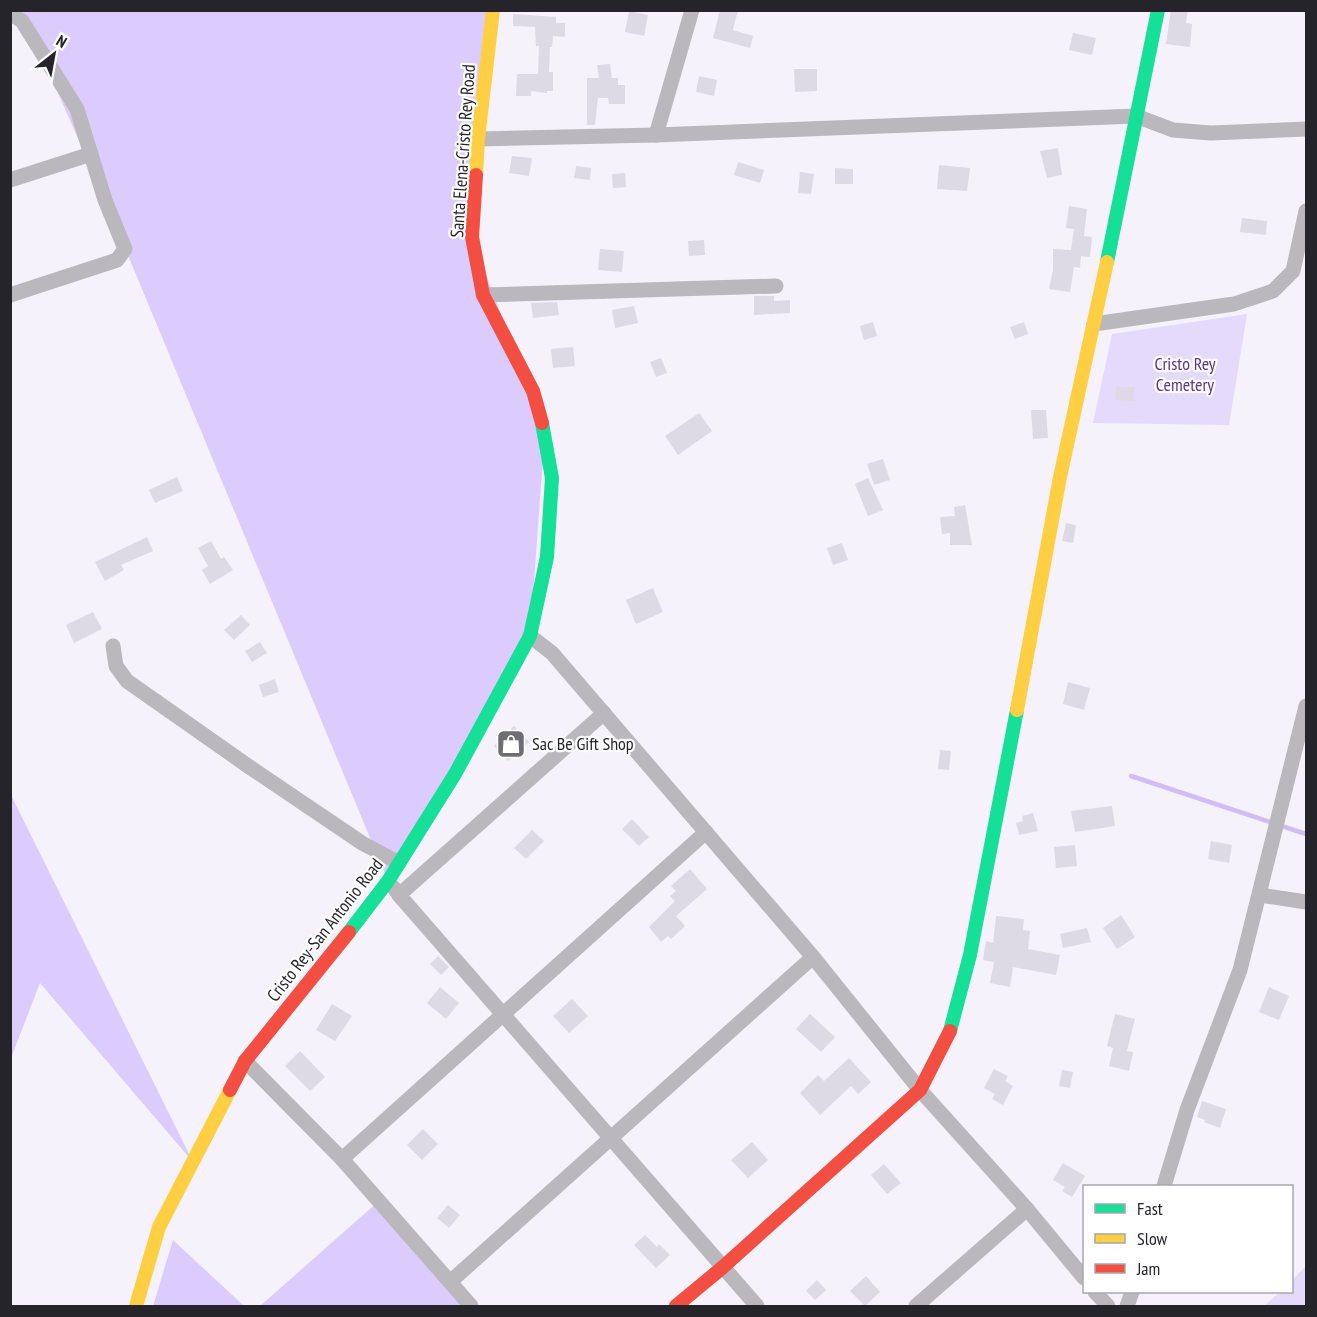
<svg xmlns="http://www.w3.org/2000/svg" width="1317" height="1317" viewBox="0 0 1317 1317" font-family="'PT Sans Narrow',sans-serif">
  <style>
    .green { fill: #e4dafb }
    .forest { fill: #dcccfd }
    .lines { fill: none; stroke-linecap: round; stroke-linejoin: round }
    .stream { stroke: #d0bcf7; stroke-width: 4.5 }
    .building { fill: #dddae5 }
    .street { stroke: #bab8bc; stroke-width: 15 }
    .fast { stroke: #16e098; stroke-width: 14 }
    .slow { stroke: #ffcf43; stroke-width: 14 }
    .jam { stroke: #f24e42; stroke-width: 14 }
    .labels { text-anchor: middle; stroke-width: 4.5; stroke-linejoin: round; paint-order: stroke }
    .street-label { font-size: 18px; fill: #26242b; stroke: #fff }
    .park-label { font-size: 18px; fill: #5a338f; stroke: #fff }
    .poi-label { font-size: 18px; fill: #26242b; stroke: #fff; text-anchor: start }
  </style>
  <rect width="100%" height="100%" fill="#f5f2fc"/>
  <!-- green -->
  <g class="green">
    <path d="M 1247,314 L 1229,425 L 1093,423 L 1112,334 Z"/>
    <path d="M 1306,1266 L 1306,1306 L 1264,1306 L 1280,1292 L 1292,1292 L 1292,1280 Z"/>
  </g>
  <!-- forest -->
  <g class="forest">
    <path d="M 22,11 L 493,11 L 472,237 L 545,432 L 530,636 L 388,881 L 105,200 Z"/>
    <path d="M 11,795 L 193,1162 L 40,983 L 11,1058 Z"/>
    <path d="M 379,1201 L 471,1306 L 260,1306 Z"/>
    <path d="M 173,1240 L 244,1306 L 153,1306 Z"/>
  </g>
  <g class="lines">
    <!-- stream -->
    <path class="stream" d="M 1131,776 L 1306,834"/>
  </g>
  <!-- building -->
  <g class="building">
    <path d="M 720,10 L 738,10 L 733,30 L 753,36 L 750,48 L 713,38 Z"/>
    <path d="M 1171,10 L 1188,10 L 1186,23 L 1192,24 L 1190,47 L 1166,44 Z"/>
    <path d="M 629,11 L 648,15 L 644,36 L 625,32 Z"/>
    <path d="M 513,14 L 556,17 L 556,23 L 565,23 L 565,37 L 553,36 L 552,47 L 550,47 L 549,72 L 553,72 L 553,91 L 547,91 L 547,93 L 531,91 L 531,96 L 516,96 L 517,74 L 538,74 L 539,46 L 536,46 L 535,27 L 513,26 Z"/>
    <path d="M 1073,33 L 1096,38 L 1092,55 L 1069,50 Z"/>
    <path d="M 610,64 L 612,78 L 618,78 L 618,85 L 625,85 L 625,104 L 609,104 L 608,98 L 598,98 L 595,125 L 587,125 L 587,78 L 599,78 L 597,65 Z"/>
    <path d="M 794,69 L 817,69 L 817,91 L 795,92 Z"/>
    <path d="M 699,76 L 717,80 L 714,96 L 696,92 Z"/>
    <path d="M 1058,148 L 1062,175 L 1047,178 L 1040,151 Z"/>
    <path d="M 512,156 L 532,158 L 529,176 L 509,173 Z"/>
    <path d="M 738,162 L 764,170 L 760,183 L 734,175 Z"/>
    <path d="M 939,165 L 970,168 L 967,191 L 937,189 Z"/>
    <path d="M 576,166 L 591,168 L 590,180 L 574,178 Z"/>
    <path d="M 835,168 L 853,169 L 853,184 L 835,184 Z"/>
    <path d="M 800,172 L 814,174 L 811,194 L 798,193 Z"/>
    <path d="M 625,173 L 626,187 L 613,188 L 612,174 Z"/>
    <path d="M 1069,206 L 1087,209 L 1084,236 L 1092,237 L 1090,257 L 1081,256 L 1080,268 L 1074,267 L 1070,292 L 1049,289 L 1053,270 L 1053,249 L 1071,250 L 1074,229 L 1066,228 Z"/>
    <path d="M 1242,218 L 1267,221 L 1266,235 L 1240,232 Z"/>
    <path d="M 704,240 L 705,255 L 689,256 L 688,241 Z"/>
    <path d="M 600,249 L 624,251 L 622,272 L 598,270 Z"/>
    <path d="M 754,296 L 774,296 L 774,301 L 790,300 L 790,313 L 754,315 Z"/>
    <path d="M 557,302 L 559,315 L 533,318 L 531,303 Z"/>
    <path d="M 634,306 L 638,323 L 615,328 L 612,310 Z"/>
    <path d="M 873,322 L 877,336 L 864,340 L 860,326 Z"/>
    <path d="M 1024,322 L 1028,334 L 1015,339 L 1010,327 Z"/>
    <path d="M 573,347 L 575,366 L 553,368 L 551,349 Z"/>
    <path d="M 661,358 L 667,373 L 656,377 L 650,362 Z"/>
    <path d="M 1116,387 L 1135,387 L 1134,401 L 1115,400 Z"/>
    <path d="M 1031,410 L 1046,410 L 1048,438 L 1033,439 Z"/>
    <path d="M 699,413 L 712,431 L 678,455 L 665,436 Z"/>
    <path d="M 883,459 L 890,480 L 874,485 L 867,464 Z"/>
    <path d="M 177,477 L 183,491 L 155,503 L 149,490 Z"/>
    <path d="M 868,478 L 883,510 L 868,516 L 855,484 Z"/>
    <path d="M 965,505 L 972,545 L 950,545 L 950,533 L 942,534 L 940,517 L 955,516 L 954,507 Z"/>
    <path d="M 1066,523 L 1076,525 L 1073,543 L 1062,541 Z"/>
    <path d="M 147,537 L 153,551 L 121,565 L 124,570 L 105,581 L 95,562 Z"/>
    <path d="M 211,541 L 221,559 L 224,557 L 233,570 L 210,584 L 202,570 L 208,566 L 198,548 Z"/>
    <path d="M 842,543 L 848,560 L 833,565 L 827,548 Z"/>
    <path d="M 653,588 L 663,612 L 636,624 L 626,600 Z"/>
    <path d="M 93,612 L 102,629 L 74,643 L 66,625 Z"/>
    <path d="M 241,615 L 250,625 L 234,640 L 224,630 Z"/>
    <path d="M 260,642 L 267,653 L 252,662 L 245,651 Z"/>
    <path d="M 275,679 L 279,692 L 263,697 L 259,685 Z"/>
    <path d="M 1068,682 L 1090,688 L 1084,710 L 1063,704 Z"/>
    <path d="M 514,726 L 529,742 L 508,761 L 494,746 Z"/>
    <path d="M 940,750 L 951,751 L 949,770 L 938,769 Z"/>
    <path d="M 1112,806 L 1115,826 L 1075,832 L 1071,811 Z"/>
    <path d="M 1033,813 L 1038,831 L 1019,835 L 1016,823 L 1023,821 L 1022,816 Z"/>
    <path d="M 632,819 L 649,837 L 639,846 L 622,829 Z"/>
    <path d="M 532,830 L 544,841 L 526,859 L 514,848 Z"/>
    <path d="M 1211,841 L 1232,845 L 1229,863 L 1208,859 Z"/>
    <path d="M 1075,845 L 1077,866 L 1056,868 L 1054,847 Z"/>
    <path d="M 690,869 L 707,889 L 676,916 L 685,926 L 671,939 L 668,936 L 661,942 L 649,927 L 675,901 L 670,896 L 676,891 L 671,886 Z"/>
    <path d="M 1121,915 L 1135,937 L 1117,949 L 1103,928 Z"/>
    <path d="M 996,916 L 1024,919 L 1023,930 L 1030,931 L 1028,949 L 1060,955 L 1056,975 L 1013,967 L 1010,987 L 990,983 L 994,962 L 983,960 L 986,941 L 993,943 Z"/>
    <path d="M 1087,928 L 1091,942 L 1063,948 L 1060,934 Z"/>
    <path d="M 438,956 L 449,967 L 441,975 L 430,964 Z"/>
    <path d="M 440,987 L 459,1003 L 446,1019 L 427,1003 Z"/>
    <path d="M 1269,987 L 1289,996 L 1279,1020 L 1259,1012 Z"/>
    <path d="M 572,999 L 588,1016 L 569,1033 L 553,1016 Z"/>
    <path d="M 332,1004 L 352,1016 L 335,1041 L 316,1030 Z"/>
    <path d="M 810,1014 L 835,1037 L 821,1052 L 796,1029 Z"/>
    <path d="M 1115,1014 L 1135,1019 L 1127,1051 L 1133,1052 L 1129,1071 L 1109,1066 L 1113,1048 L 1107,1046 Z"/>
    <path d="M 300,1051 L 325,1077 L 310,1091 L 285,1066 Z"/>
    <path d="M 849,1058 L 871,1082 L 858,1094 L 851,1086 L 820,1115 L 800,1093 L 818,1075 L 824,1081 Z"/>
    <path d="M 994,1069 L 1008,1076 L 1005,1081 L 1013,1086 L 1003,1105 L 992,1099 L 995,1094 L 984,1088 Z"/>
    <path d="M 1062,1070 L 1073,1072 L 1070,1088 L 1059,1086 Z"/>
    <path d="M 1202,1101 L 1226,1109 L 1220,1128 L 1204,1122 L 1205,1120 L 1197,1117 Z"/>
    <path d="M 423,1129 L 438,1144 L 422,1160 L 407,1145 Z"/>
    <path d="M 752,1142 L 768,1160 L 748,1178 L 731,1160 Z"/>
    <path d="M 1063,1163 L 1085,1176 L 1072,1197 L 1062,1191 L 1065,1187 L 1053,1180 Z"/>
    <path d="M 884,1164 L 901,1183 L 887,1194 L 871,1175 Z"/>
    <path d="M 448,1205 L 460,1215 L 449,1228 L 437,1218 Z"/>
    <path d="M 645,1235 L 657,1247 L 659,1244 L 670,1255 L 656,1268 L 634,1245 Z"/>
    <path d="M 866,1276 L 880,1292 L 865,1306 L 850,1291 Z"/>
    <path d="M 817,1280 L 826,1290 L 815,1300 L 806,1291 Z"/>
  </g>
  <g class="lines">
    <!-- street -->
    <g class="street">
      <path d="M 10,13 L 22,21 L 77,109 L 105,200 L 125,249 L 117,260 L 10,295"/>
      <path d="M 656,135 L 692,10"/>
      <path d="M 478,139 L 656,135 L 1136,116 L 1173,130 L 1211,133 L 1306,129"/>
      <path d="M 10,180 L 91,154"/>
      <path d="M 483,295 L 776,286"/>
      <path d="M 1094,324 L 1234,304 L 1273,291 L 1293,271 L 1306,211"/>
      <path d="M 530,636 L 552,653 L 813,957 L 920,1090 L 1027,1209 L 1084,1278"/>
      <path d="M 113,646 L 116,666 L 127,681 L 248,766 L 362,843 L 399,863"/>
      <path d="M 394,888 L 399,895 L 604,713"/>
      <path d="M 399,895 L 757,1306"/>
      <path d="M 1260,895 L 1306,902"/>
      <path d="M 245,1061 L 342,1159 L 471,1306"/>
      <path d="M 342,1159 L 706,832"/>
      <path d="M 1164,1186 L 1187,1110 L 1240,970 L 1306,706"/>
      <path d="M 450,1282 L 813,957"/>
      <path d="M 1095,1292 L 1108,1306"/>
      <path d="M 916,1306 L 1027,1209"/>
      <path d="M 1127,1306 L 1132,1292"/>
    </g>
    <!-- fast -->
    <g class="fast">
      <path d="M 1107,262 L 1158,10"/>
      <path d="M 349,932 L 388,881 L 455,774 L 530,636 L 547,557 L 552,478 L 542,423"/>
      <path d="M 950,1031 L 970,955 L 1017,710"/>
    </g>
    <!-- slow -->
    <g class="slow">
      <path d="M 476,175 L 478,139 L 493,10"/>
      <path d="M 1017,710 L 1060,477 L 1107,262"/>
      <path d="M 136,1306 L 159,1227 L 230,1090"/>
    </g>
    <!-- jam -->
    <g class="jam">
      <path d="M 476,175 L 472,237 L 483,295 L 533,391 L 542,423"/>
      <path d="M 230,1090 L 245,1061 L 349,932"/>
      <path d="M 676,1306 L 723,1267 L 920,1090 L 950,1031"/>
    </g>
  </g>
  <!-- icons -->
  <defs>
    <g id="shop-square" transform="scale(1.5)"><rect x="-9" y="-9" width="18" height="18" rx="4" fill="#6e6c74" stroke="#fff"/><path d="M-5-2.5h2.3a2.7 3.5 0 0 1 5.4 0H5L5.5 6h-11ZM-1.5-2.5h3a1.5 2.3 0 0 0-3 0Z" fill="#fff"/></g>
  </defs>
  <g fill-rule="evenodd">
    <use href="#shop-square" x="511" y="744"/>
  </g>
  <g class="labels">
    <!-- street labels -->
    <g class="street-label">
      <text transform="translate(463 151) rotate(-86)" y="6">Santa Elena-Cristo Rey Road</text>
      <text transform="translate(325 930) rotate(-52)" y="6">Cristo Rey-San Antonio Road</text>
    </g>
    <!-- park labels -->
    <g class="park-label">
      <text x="1185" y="370">Cristo Rey<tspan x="1185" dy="21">Cemetery</tspan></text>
    </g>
    <!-- poi labels -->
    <g class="poi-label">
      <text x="532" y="750">Sac Be Gift Shop</text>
    </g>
  </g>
  <!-- border -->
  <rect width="1317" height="1317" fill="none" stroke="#26242b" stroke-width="24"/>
  <!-- legend -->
  <rect x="1083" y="1185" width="210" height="108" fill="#ffffff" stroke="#a8a7aa" stroke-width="1.5"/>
  <rect x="1095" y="1204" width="30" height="9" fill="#16e098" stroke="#a8a7aa" stroke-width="1.5"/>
  <text x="1137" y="1215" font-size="18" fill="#26242b">Fast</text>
  <rect x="1095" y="1234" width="30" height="9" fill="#ffcf43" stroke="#a8a7aa" stroke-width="1.5"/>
  <text x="1137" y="1245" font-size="18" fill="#26242b">Slow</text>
  <rect x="1095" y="1264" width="30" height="9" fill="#f24e42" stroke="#a8a7aa" stroke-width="1.5"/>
  <text x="1137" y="1275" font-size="18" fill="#26242b">Jam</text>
  <!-- north arrow -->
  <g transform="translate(54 54) rotate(31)" stroke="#ffffff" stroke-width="4.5" paint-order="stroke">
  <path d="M0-4.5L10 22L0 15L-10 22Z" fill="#26242b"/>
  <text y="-9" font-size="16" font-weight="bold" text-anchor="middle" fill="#26242b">N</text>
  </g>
</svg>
